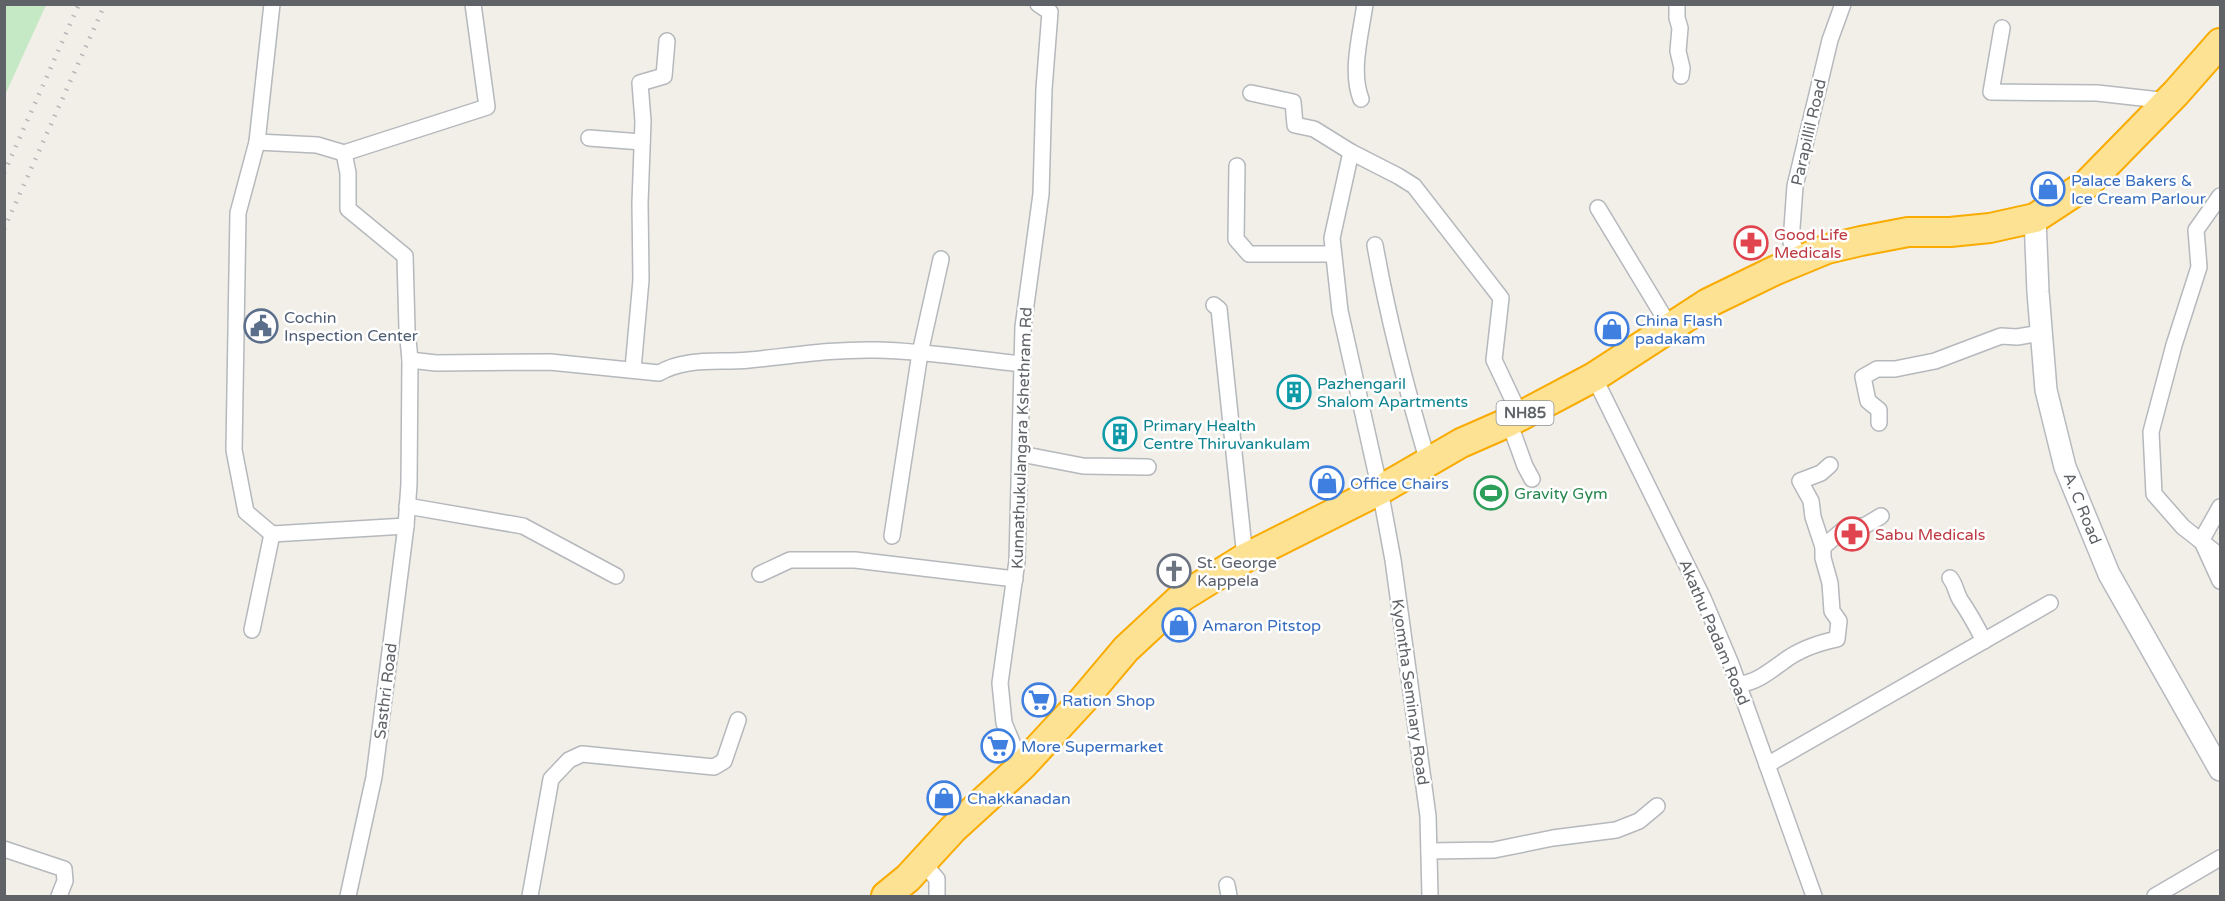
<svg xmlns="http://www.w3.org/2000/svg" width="2225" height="901" viewBox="0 0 2225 901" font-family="'Varela Round',sans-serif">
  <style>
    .green { fill: #c5e8c5 }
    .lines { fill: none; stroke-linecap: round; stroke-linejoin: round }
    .street-casing { stroke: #b5b8bc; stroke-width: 18 }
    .secondary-casing { stroke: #b6babf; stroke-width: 24 }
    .highway-casing { stroke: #f9ab00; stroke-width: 32 }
    .street { stroke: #fff; stroke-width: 15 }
    .secondary { stroke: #fff; stroke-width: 21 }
    .highway { stroke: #fde293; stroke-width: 28 }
    .rail { stroke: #b6b7b8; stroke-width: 4.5; stroke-dasharray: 1.5 8; stroke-linecap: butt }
    .labels { text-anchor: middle; stroke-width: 5; stroke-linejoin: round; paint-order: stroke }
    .shield { fill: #fff; stroke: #8f9295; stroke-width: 1.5 }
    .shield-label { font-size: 15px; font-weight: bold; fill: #5f6368 }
    .street-label { font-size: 16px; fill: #5f6368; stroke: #fff }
    .shop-label { font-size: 16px; fill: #366cbe; stroke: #fff; text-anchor: start }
    .health-label { font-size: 16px; fill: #be3a42; stroke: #fff; text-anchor: start }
    .service-label { font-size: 16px; fill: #4e5e75; stroke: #fff; text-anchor: start }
    .culture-label { font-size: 16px; fill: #0d838f; stroke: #fff; text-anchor: start }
    .leisure-label { font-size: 16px; fill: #27864d; stroke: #fff; text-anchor: start }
    .worship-label { font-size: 16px; fill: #5b616d; stroke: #fff; text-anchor: start }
  </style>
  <rect width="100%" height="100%" fill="#f1efe8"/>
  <!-- green -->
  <path class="green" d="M 5,4 L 46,5 L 5,95 L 4,5 Z"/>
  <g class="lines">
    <!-- street casing -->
    <g class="street-casing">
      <g id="street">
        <path d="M 272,4 L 257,142 L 238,213 L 234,450 L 246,512 L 272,534 L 406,526"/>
        <path d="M 1677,4 L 1677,18 L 1680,28 L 1678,51 L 1682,68 L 1681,76"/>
        <path d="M 2002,28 L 1991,92 L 2097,93 L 2169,101"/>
        <path d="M 1251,93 L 1293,102 L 1295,125 L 1314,129 L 1351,152"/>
        <path d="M 1361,99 C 1350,72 1361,33 1365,4"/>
        <path d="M 589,138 L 642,142"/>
        <path d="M 257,142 L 317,145 L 344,153 L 348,173 L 348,209 L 405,256 L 407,329 L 410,360 L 436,363 L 550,362 L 659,373 C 687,357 718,363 749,360 C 791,356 833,349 876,350 C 925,351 974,359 1022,364"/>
        <path d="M 344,153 L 487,107 L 473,4"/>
        <path d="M 1237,166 L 1236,239 L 1249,254 L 1333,254"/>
        <path d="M 2220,196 L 2196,230 L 2199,267 L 2174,345 L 2151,432 L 2154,494 L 2183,527 L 2220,556"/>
        <path d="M 1598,208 L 1670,327"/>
        <path d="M 1375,245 C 1388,319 1407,391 1428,462"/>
        <path d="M 1802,259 L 1791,242 L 1795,186 L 1830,40 L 1843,4"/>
        <path d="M 1214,305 L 1219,309 L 1245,558"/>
        <path d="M 633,369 L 641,280 L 640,203 L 643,121 L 640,83 L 664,76 L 667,41"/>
        <path d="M 1594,377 L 1703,598 L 1731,664 L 1814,896"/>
        <path d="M 1509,422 L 1525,466 L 1532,479"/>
        <path d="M 1879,423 L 1879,410 L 1868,401 L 1863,377 L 1877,369 L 1895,369 L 1935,361 L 2001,336 L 2017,337 L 2041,333"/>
        <path d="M 1021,454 L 1083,466 L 1148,467"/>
        <path d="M 407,506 L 523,526 L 616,576"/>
        <path d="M 892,536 L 920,353 L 941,259"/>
        <path d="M 2201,541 L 2220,507"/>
        <path d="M 2204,546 L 2220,581"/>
        <path d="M 1823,547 L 1843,530 L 1866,525 L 1881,516"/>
        <path d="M 760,574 L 790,560 L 855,560 L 1015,579"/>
        <path d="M 1950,578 C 1956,585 1956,594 1961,601 C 1970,614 1977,627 1984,641"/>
        <path d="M 252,630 L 272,534"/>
        <path d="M 1739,684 C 1756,683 1770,671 1784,661 C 1800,649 1818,643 1837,639 L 1839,621 L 1832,611 L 1830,583 L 1823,558 L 1823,547 L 1813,517 L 1811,501 L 1800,481 L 1821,473 L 1830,465"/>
        <path d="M 1767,765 L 2050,603"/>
        <path d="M 1022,766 L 1004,723 L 1000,683 L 1017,561 L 1023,327 L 1041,194 L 1044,89 L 1050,12 L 1038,4"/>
        <path d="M 4,849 L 64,869 L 65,881 L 59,896"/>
        <path d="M 1429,851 L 1494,850 L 1553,838 L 1616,830 L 1639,821 L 1657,806"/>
        <path d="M 923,863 L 937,879 L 937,896"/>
        <path d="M 1227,885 L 1229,896"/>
        <path d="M 348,896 L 374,777 L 406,526 L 409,484 L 410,360"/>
        <path d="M 530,896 L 551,779 L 569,760 L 582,754 L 714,767 L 724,761 L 738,720"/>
        <path d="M 1430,896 L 1428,816 L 1393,560 L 1380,490 L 1340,311 L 1332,238 L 1351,152 L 1398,176 L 1414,186 L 1501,298 L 1494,360 L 1520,415"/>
        <path d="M 2155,896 L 2220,858"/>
      </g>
    </g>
    <!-- secondary casing -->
    <g class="secondary-casing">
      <path id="secondary" d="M 2035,218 L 2038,292 L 2046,390 L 2065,467 L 2109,574 L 2220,770"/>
    </g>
    <!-- highway casing -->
    <g class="highway-casing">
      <path id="highway" d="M 886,896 L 908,878 L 953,829 L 1022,766 L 1083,700 L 1126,649 L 1182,597 L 1245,558 L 1380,490 L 1461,443 L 1509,422 L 1594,377 L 1708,303 L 1776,270 L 1827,249 L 1861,241 L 1908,232 L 1950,232 L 1990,228 L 2035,218 L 2087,184 L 2176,93 L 2220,43"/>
    </g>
    <!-- street -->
    <use href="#street" class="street"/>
    <!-- secondary -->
    <use href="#secondary" class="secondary"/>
    <!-- highway -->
    <use href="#highway" class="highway"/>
    <!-- rail -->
    <g class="rail">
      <path d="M 4,173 L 79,4"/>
      <path d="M 4,229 L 105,4"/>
    </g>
  </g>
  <!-- icons -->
  <defs>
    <g id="shop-ring" transform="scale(1.725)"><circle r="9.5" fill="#fff" stroke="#3f7fe0" stroke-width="1.5"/><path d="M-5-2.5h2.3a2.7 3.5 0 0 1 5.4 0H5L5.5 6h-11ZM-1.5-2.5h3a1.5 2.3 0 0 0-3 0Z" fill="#3f7fe0"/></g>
    <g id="pharmacy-ring" transform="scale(1.725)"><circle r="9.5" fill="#fff" stroke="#e0444e" stroke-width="1.5"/><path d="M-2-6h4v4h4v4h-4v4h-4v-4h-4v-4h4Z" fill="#e0444e"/></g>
    <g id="civic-ring" transform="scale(1.725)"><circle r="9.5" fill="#fff" stroke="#5c6f8a" stroke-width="1.5"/><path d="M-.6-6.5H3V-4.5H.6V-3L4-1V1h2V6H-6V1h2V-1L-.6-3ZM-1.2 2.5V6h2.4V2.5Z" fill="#5c6f8a"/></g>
    <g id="building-ring" transform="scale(1.725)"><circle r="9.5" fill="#fff" stroke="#0f9aa8" stroke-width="1.5"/><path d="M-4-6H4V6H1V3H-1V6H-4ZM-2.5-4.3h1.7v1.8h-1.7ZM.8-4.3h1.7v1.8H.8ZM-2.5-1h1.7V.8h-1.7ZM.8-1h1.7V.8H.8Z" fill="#0f9aa8"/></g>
    <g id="stadium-ring" transform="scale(1.725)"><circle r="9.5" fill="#fff" stroke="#2e9e5b" stroke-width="1.5"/><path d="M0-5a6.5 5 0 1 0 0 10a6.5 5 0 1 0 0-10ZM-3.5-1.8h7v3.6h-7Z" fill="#2e9e5b"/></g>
    <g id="church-ring" transform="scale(1.725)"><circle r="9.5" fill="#fff" stroke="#6b7280" stroke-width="1.5"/><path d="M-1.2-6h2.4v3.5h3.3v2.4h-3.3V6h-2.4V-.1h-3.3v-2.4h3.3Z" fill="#6b7280"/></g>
    <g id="supermarket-ring" transform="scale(1.725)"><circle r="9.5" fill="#fff" stroke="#3f7fe0" stroke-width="1.5"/><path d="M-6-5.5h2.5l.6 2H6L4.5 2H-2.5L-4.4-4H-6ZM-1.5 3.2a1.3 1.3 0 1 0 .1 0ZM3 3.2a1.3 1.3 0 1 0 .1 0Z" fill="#3f7fe0"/></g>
  </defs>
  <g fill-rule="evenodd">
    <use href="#shop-ring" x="2048" y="189"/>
    <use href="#pharmacy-ring" x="1751" y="243"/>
    <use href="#civic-ring" x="261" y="326"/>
    <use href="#shop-ring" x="1612" y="329"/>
    <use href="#building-ring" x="1294" y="392"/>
    <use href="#building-ring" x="1120" y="434"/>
    <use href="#shop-ring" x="1327" y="483"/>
    <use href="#stadium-ring" x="1491" y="493"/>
    <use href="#pharmacy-ring" x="1852" y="534"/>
    <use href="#church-ring" x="1174" y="571"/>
    <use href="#shop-ring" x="1179" y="625"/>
    <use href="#supermarket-ring" x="1039" y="700"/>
    <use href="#supermarket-ring" x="998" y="746"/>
    <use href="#shop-ring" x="944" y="798"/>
  </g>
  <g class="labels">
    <!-- shield labels -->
    <rect class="shield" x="1496.5" y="401" width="57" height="24" rx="4.5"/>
    <g class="shield-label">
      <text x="1525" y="418">NH85</text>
    </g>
    <!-- street labels -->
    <g class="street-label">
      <text transform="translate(1808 132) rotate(-77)" y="6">Parapillil Road</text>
      <text transform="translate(1021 438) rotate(-88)" y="6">Kunnathukulangara Kshethram Rd</text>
      <text transform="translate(2083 508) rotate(68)" y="6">A. C Road</text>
      <text transform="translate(1715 632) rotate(67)" y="6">Akathu Padam Road</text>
      <text transform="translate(385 691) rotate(-83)" y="6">Sasthri Road</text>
      <text transform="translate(1411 692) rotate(82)" y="6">Kyomtha Seminary Road</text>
    </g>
    <!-- shop labels -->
    <g class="shop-label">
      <text x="2071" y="186">Palace Bakers &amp;<tspan x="2071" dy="18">Ice Cream Parlour</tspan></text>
      <text x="1635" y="326">China Flash<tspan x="1635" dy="18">padakam</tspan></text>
      <text x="1350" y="489">Office Chairs</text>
      <text x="1202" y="631">Amaron Pitstop</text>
      <text x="1062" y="706">Ration Shop</text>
      <text x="1021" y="752">More Supermarket</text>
      <text x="967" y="804">Chakkanadan</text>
    </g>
    <!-- health labels -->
    <g class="health-label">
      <text x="1774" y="240">Good Life<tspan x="1774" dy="18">Medicals</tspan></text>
      <text x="1875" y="540">Sabu Medicals</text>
    </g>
    <!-- service labels -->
    <g class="service-label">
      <text x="284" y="323">Cochin<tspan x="284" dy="18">Inspection Center</tspan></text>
    </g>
    <!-- culture labels -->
    <g class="culture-label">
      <text x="1317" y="389">Pazhengaril<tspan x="1317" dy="18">Shalom Apartments</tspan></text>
      <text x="1143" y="431">Primary Health<tspan x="1143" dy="18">Centre Thiruvankulam</tspan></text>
    </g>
    <!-- leisure labels -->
    <g class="leisure-label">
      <text x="1514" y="499">Gravity Gym</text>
    </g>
    <!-- worship labels -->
    <g class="worship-label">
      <text x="1197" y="568">St. George<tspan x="1197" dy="18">Kappela</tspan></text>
    </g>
  </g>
  <!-- border -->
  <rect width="2225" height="901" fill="none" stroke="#5f6368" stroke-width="12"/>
</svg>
